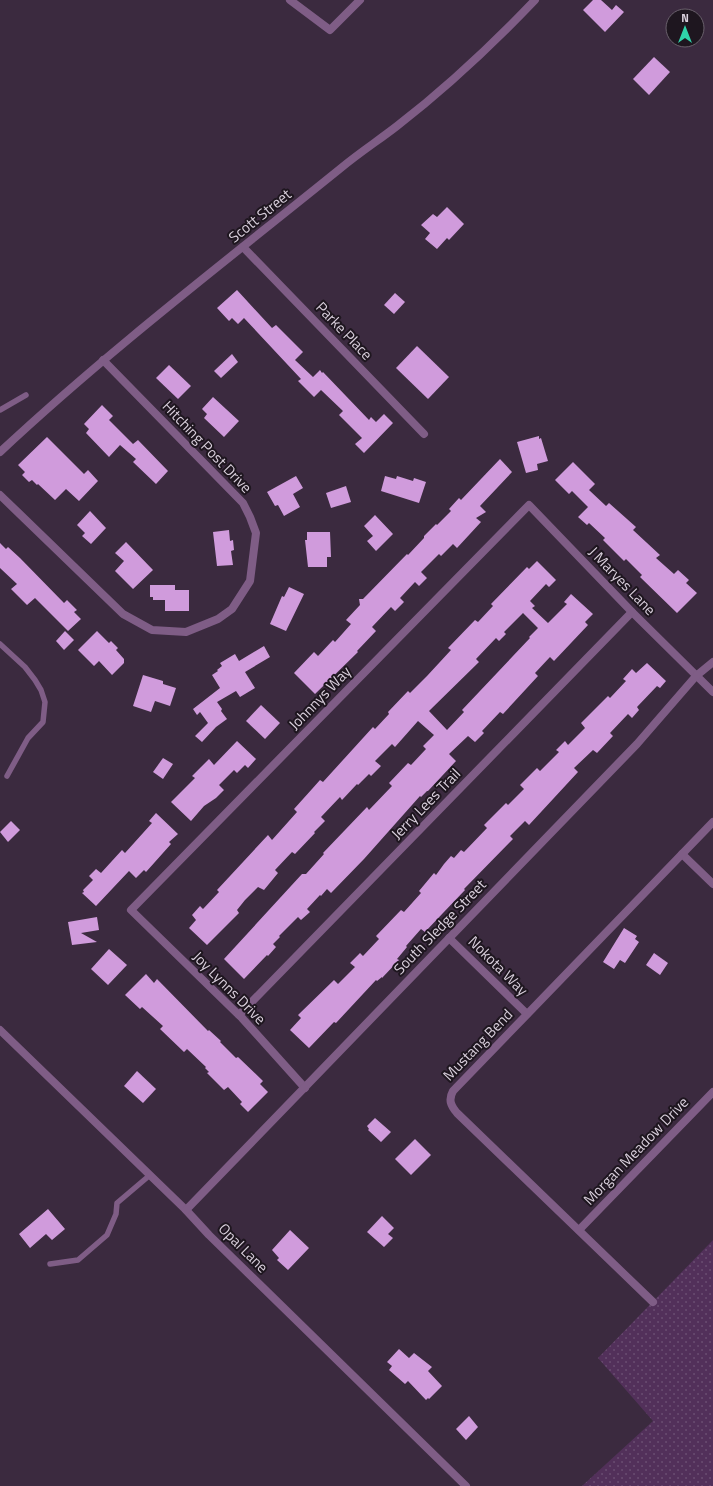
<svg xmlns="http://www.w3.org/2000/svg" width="713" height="1486" viewBox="0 0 713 1486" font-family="'Titillium Web',sans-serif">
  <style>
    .grass { fill: url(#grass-dots) }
    .building { fill: #d09bdc; fill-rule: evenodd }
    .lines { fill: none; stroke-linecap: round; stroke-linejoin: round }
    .service { stroke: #7f5d86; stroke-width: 5.5 }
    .minor { stroke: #7f5d86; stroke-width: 8 }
    .labels { text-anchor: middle; stroke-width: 4; stroke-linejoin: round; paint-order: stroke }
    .street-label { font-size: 15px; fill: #d9cfdc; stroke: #1e161f }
  </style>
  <defs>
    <pattern id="grass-dots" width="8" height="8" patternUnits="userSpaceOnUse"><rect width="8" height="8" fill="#52305a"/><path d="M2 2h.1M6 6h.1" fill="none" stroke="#6a4d71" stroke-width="1.8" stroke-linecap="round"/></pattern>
  </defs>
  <rect width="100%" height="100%" fill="#3b2a3f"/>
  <!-- grass -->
  <path class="grass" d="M 713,1240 L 713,1486 L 582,1486 L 653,1421 L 598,1358 Z"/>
  <!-- building -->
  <g class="building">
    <path d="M 593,0 L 601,0 L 612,10 L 616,5 L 624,12 L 605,32 L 583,10 Z"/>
    <path d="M 654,57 L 670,72 L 649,95 L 633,79 Z"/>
    <path d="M 447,207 L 464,224 L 449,240 L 447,238 L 437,249 L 425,239 L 430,233 L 421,225 L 433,214 L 437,217 Z"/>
    <path d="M 237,290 L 272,328 L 276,325 L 303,352 L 295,360 L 313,377 L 320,370 L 322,373 L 323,372 L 369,420 L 371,417 L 376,422 L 384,414 L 393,423 L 364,453 L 355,444 L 362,438 L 339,415 L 343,411 L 321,390 L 314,397 L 298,381 L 301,379 L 244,318 L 238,324 L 232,318 L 229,321 L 217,308 Z"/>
    <path d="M 395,293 L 405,302 L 394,314 L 384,305 Z"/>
    <path d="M 417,346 L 449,377 L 428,399 L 396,368 Z"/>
    <path d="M 232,354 L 238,362 L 221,378 L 214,371 Z"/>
    <path d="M 169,365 L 191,386 L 178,399 L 156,378 Z"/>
    <path d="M 213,397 L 239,421 L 224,437 L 204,418 L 207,414 L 202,409 Z"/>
    <path d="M 102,405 L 113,416 L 109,420 L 133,444 L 138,440 L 168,471 L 156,484 L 133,462 L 136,459 L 120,445 L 109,457 L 86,433 L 89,429 L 84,424 Z"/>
    <path d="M 539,436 L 539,439 L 541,438 L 548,461 L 537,464 L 538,470 L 526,473 L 517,442 Z"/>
    <path d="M 47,437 L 84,474 L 88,470 L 98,481 L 79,501 L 66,489 L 55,500 L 38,484 L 37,485 L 32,480 L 29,482 L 22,475 L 25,472 L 18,465 Z"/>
    <path d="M 500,459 L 512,472 L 480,506 L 486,512 L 476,518 L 481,522 L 457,548 L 453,544 L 441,556 L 439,554 L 421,572 L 427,578 L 419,586 L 415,582 L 400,598 L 404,602 L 395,611 L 391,607 L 372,627 L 376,631 L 357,651 L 358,652 L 315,694 L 294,673 L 314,652 L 318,656 L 333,640 L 335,642 L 351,624 L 346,620 L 360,605 L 359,599 L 363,599 L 407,554 L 408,555 L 424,538 L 424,536 L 436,524 L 437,525 L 451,511 L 449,509 L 459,498 L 461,500 Z"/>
    <path d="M 573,462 L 595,484 L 589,490 L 606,506 L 609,503 L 636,527 L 633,530 L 660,555 L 656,558 L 674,574 L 678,570 L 689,580 L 686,583 L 697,593 L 677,613 L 640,577 L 642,575 L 626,559 L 624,561 L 603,540 L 605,538 L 589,523 L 587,525 L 578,517 L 588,507 L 572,491 L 569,494 L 555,480 Z"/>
    <path d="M 296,476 L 303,488 L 293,494 L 300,507 L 284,516 L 278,505 L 275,506 L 267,492 Z"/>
    <path d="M 385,476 L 396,479 L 397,476 L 413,481 L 414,478 L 426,482 L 419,503 L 381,491 Z"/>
    <path d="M 346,486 L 351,502 L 331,508 L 326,493 Z"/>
    <path d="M 90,511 L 106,528 L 91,544 L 82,536 L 85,533 L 77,525 Z"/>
    <path d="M 375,515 L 393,534 L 376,551 L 367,541 L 373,536 L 364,526 Z"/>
    <path d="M 229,530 L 230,541 L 233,540 L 234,550 L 231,551 L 233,565 L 217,566 L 213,532 Z"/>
    <path d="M 307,532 L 330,532 L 331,557 L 327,557 L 327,567 L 308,567 L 305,540 L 307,540 Z"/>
    <path d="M 126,542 L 153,570 L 133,589 L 115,571 L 124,561 L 115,553 Z"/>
    <path d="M 0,543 L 6,549 L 8,547 L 20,558 L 64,603 L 67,600 L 77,610 L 74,612 L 81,619 L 68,631 L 35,598 L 27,605 L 11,589 L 17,584 L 0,568 Z"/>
    <path d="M 537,561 L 556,580 L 549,587 L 546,584 L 530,601 L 535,606 L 532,608 L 548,623 L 567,604 L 564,602 L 571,594 L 593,614 L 585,622 L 588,625 L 554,661 L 550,657 L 535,673 L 538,676 L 503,714 L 500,712 L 482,731 L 484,733 L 475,742 L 468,736 L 449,754 L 456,761 L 428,791 L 427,791 L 421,797 L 420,796 L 364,859 L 331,893 L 327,889 L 321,896 L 320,895 L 307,909 L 310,912 L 301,920 L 298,917 L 279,936 L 280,937 L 273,944 L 276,947 L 268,956 L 267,955 L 244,979 L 224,959 L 302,874 L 306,874 L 324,854 L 323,853 L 367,807 L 369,810 L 392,786 L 389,783 L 408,763 L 411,765 L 426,749 L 423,746 L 434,735 L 418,721 L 395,747 L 392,744 L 375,761 L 381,766 L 371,776 L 369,774 L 358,785 L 357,784 L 342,800 L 340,797 L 321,817 L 325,821 L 314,832 L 315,833 L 295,854 L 292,852 L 275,870 L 278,873 L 264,890 L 258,887 L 245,900 L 237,910 L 239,913 L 207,945 L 189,928 L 196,920 L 192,915 L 200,906 L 203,909 L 219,892 L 217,890 L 268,835 L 272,840 L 297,812 L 294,809 L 312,789 L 320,780 L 323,782 L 373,727 L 375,729 L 389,714 L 388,712 L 408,691 L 410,693 L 427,676 L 451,650 L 448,648 L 475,620 L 478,622 L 493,606 L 491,604 L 527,567 L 529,569 ZM 523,613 L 538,628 L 529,637 L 530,638 L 462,710 L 464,712 L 447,730 L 429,711 L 479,662 L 476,659 L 496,638 L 499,641 L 506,634 L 504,632 Z"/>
    <path d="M 150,585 L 175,585 L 175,590 L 189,590 L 189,611 L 165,611 L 165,600 L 153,600 L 153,597 L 150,597 Z"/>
    <path d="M 289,587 L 304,594 L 286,631 L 270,624 L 282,596 L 284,597 Z"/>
    <path d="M 65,631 L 74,640 L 64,650 L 56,641 Z"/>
    <path d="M 97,631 L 109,643 L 111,641 L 118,648 L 116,650 L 124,659 L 124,663 L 112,675 L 99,661 L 94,666 L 78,650 Z"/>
    <path d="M 264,646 L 270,657 L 245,672 L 255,688 L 240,697 L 236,691 L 217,702 L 222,709 L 221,711 L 227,719 L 216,727 L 202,742 L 195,736 L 208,723 L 200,712 L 197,715 L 193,709 L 220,688 L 212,675 L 218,671 L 217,670 L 222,666 L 220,663 L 235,654 L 239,661 Z"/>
    <path d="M 647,663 L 666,681 L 660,688 L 657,686 L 637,707 L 639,710 L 632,718 L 628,714 L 610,733 L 613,736 L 597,753 L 593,750 L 574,768 L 578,772 L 529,825 L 525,821 L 510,836 L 513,839 L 464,889 L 465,890 L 443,913 L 425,932 L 421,929 L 406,946 L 407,947 L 397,959 L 399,960 L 382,978 L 382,977 L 377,981 L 376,980 L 336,1023 L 334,1022 L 309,1048 L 290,1030 L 301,1018 L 298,1015 L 334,980 L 338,984 L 355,967 L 350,963 L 360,953 L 363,956 L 379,939 L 376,936 L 401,910 L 404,912 L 421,893 L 419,891 L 434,873 L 436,875 L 444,864 L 451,856 L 454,858 L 461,850 L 464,852 L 487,828 L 484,825 L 506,803 L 508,805 L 524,789 L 520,785 L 537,768 L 540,771 L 559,752 L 556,750 L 565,741 L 568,745 L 585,728 L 581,723 L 608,696 L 610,698 L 626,681 L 623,679 L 632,669 L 636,673 Z"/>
    <path d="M 143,675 L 163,681 L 163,684 L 176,688 L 170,706 L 155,701 L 151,712 L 133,706 Z"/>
    <path d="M 261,705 L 280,723 L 265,739 L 246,721 Z"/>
    <path d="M 237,741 L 256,759 L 248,768 L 245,765 L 237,773 L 234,770 L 219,785 L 224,790 L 216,798 L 204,806 L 191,821 L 171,802 L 195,778 L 192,776 L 209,759 L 214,765 Z"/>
    <path d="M 163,758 L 173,764 L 163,779 L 153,772 Z"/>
    <path d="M 156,813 L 178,834 L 169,842 L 171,844 L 146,872 L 144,870 L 136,878 L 129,871 L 96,906 L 82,893 L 84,892 L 83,890 L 93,880 L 89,876 L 96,869 L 101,873 L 122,850 L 125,853 L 152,823 L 149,821 Z"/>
    <path d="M 11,821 L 20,830 L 8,842 L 0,832 Z"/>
    <path d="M 97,917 L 99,930 L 81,933 L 97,942 L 72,945 L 68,922 Z"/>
    <path d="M 624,928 L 637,936 L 635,939 L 639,942 L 625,963 L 620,960 L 614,969 L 603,962 Z"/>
    <path d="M 109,949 L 127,965 L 108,985 L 91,969 Z"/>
    <path d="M 654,953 L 668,963 L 660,975 L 646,965 Z"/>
    <path d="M 146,974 L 154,983 L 157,979 L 208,1031 L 209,1030 L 221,1041 L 220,1042 L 236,1058 L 238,1057 L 263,1081 L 260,1084 L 268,1092 L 248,1112 L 240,1104 L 242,1102 L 228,1087 L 224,1090 L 207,1073 L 209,1072 L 205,1068 L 206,1067 L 187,1049 L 184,1052 L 160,1029 L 163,1026 L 142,1007 L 140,1009 L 125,995 Z"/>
    <path d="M 137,1071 L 156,1089 L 143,1103 L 124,1086 Z"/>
    <path d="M 375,1118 L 391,1132 L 381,1142 L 368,1130 L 369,1129 L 367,1126 Z"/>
    <path d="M 415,1139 L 431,1155 L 411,1175 L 395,1159 Z"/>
    <path d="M 48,1209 L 65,1229 L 52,1240 L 46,1234 L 30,1248 L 19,1234 Z"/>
    <path d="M 382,1216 L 394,1228 L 388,1234 L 393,1238 L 384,1247 L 367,1232 Z"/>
    <path d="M 290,1230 L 309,1248 L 288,1270 L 277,1260 L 279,1258 L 272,1250 Z"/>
    <path d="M 399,1349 L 409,1358 L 414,1353 L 432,1367 L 428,1371 L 442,1386 L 429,1399 L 428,1398 L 426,1400 L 408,1381 L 405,1384 L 389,1370 L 392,1366 L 387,1362 Z"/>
    <path d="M 469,1416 L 478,1427 L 466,1440 L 456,1429 Z"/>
  </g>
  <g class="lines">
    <!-- service -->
    <g class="service">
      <path d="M 0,410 L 26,395"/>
      <path d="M 0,644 L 25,667 L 35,680 L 41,690 L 45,702 L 43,722 L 28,738 L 7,776"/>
      <path d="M 50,1264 L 78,1260 L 107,1235 L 116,1214 L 117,1203 L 150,1175"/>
    </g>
    <!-- minor -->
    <g class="minor">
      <path d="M 290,0 L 330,30 L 360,0"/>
      <path d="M 243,247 L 424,434"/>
      <path d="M 0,452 C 108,351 226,261 341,168 C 359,153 379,140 397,126 C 446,88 492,45 535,0"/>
      <path d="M 0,495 L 123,614 L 152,630 L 186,632 L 218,619 L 232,609 L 250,581 L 256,533 L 250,517 L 243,503 L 103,360"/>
      <path d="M 682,854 L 713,884"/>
      <path d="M 449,938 L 527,1014"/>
      <path d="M 239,1015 L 632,612"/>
      <path d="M 0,1030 L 186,1210 L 209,1235 L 466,1486"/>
      <path d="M 305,1088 L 242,1018 L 131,910 L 529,505 L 632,612 L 713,692"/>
      <path d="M 186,1210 L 637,744 L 696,676 L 713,662"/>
      <path d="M 579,1230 L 713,1092"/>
      <path d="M 653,1302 L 457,1113 C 451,1106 448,1100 453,1091 L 713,822"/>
    </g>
  </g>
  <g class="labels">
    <!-- street labels -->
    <g class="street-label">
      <text transform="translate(260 216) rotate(-39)" y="5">Scott Street</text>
      <text transform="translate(344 331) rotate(46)" y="5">Parke Place</text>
      <text transform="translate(207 447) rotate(46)" y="5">Hitching Post Drive</text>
      <text transform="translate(622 581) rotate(46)" y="5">J Maryes Lane</text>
      <text transform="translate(320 698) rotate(-46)" y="5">Johnnys Way</text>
      <text transform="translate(426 804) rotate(-46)" y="5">Jerry Lees Trail</text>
      <text transform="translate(440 927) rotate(-46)" y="5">South Sledge Street</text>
      <text transform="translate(498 966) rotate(45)" y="5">Nokota Way</text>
      <text transform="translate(229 988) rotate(45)" y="5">Joy Lynns Drive</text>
      <text transform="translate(478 1045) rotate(-46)" y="5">Mustang Bend</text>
      <text transform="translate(636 1151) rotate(-46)" y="5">Morgan Meadow Drive</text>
      <text transform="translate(243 1248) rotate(45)" y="5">Opal Lane</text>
    </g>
  </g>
  <!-- north arrow -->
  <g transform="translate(685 28)"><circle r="19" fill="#1e161f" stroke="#69606b"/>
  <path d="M0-3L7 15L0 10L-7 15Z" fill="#2fd4aa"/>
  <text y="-6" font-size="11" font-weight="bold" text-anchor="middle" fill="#d9cfdc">N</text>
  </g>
</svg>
